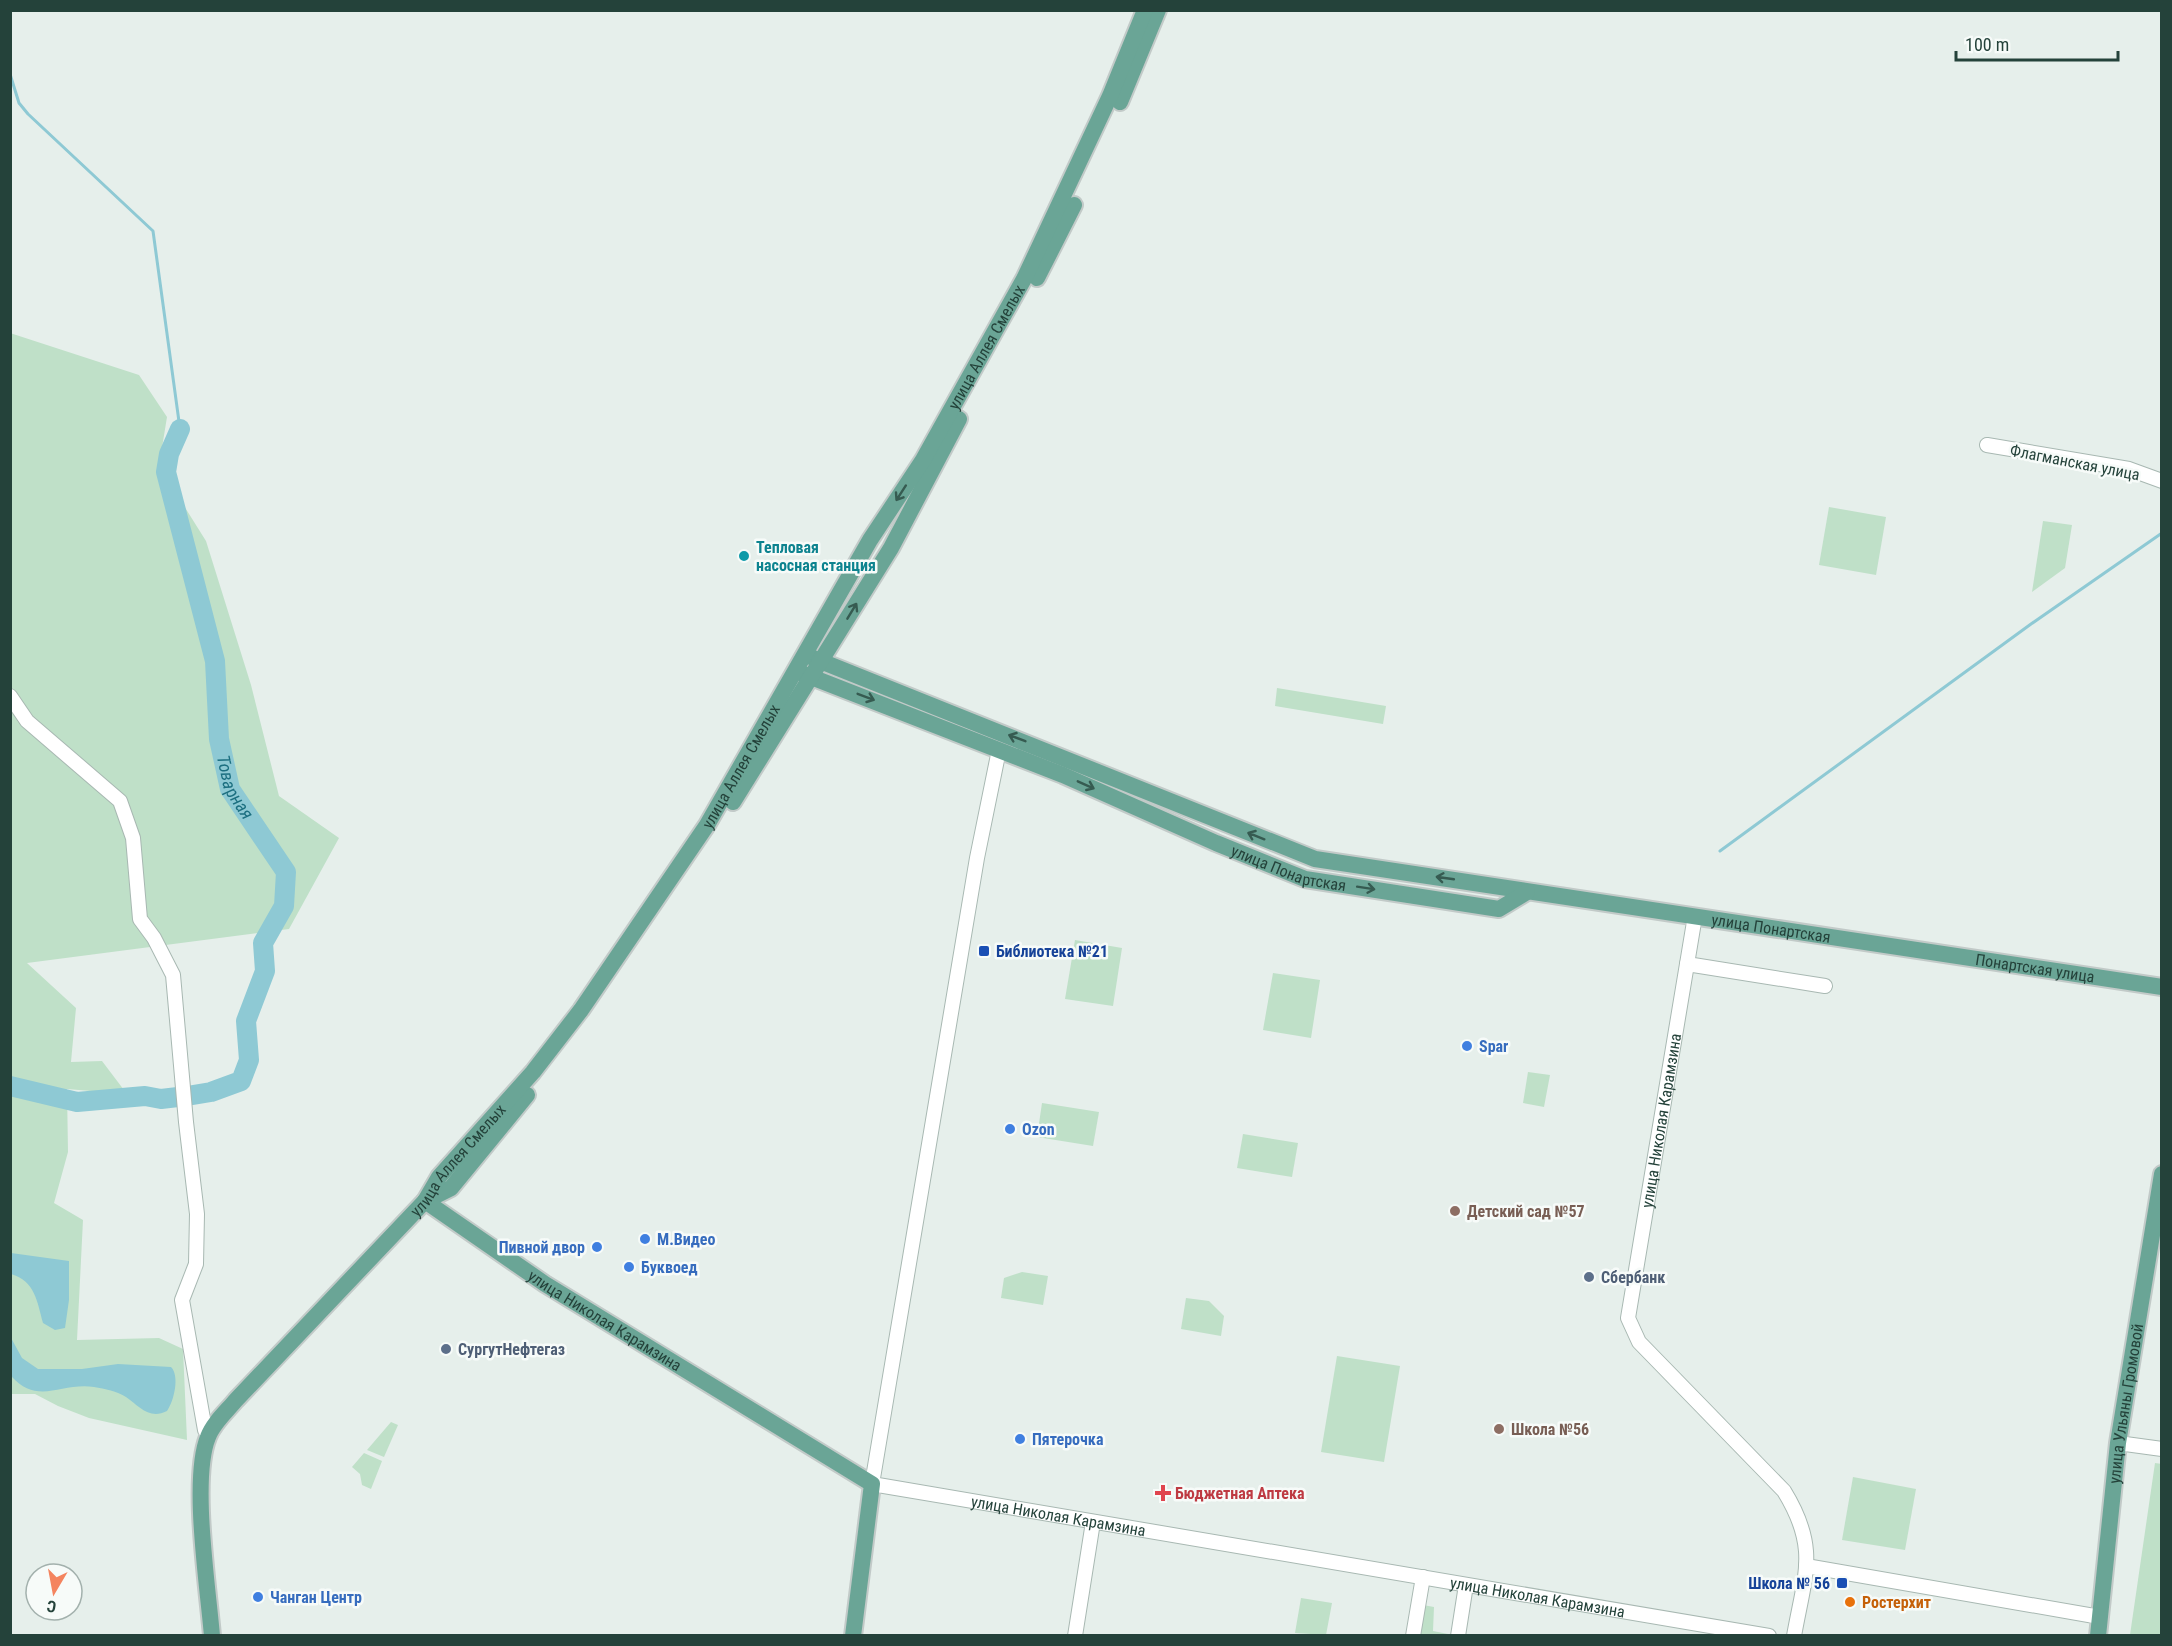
<svg xmlns="http://www.w3.org/2000/svg" width="2172" height="1646" viewBox="0 0 2172 1646" font-family="'Roboto Condensed',sans-serif">
  <style>
    .green { fill: #bfe0c8 }
    .water { fill: #8ec9d4 }
    .lines { fill: none; stroke-linecap: round; stroke-linejoin: round }
    .stream { stroke: #8ec9d4; stroke-width: 3 }
    .river { stroke: #8ec9d4; stroke-width: 20 }
    .minor-casing { stroke: #a8b8b2; stroke-width: 16 }
    .major-casing { stroke: #c2cac8; stroke-width: 20 }
    .minor { stroke: #fff; stroke-width: 14 }
    .major { stroke: #6aa596; stroke-width: 16 }
    .oneway { stroke: #365b51 }
    .culture-dot { fill: #0f9aa8; stroke: #f7fbf9; stroke-width: 2 }
    .transit-dot { fill: #1a4fb4; stroke: #f7fbf9; stroke-width: 2 }
    .shop-dot { fill: #3f7fe0; stroke: #f7fbf9; stroke-width: 2 }
    .education-dot { fill: #8d6e63; stroke: #f7fbf9; stroke-width: 2 }
    .service-dot { fill: #5c6f8a; stroke: #f7fbf9; stroke-width: 2 }
    .health-dot { fill: #e0444e; stroke: #f7fbf9; stroke-width: 2 }
    .food-dot { fill: #e8710a; stroke: #f7fbf9; stroke-width: 2 }
    .labels { text-anchor: middle; stroke-width: 5; stroke-linejoin: round; paint-order: stroke }
    .street-label { font-size: 16px; fill: #24423a; stroke: #f7fbf9 }
    .culture-label { font-size: 16px; font-weight: bold; fill: #0d838f; stroke: #f7fbf9; text-anchor: start }
    .transit-label { font-size: 16px; font-weight: bold; fill: #164399; stroke: #f7fbf9; text-anchor: start }
    .shop-label { font-size: 16px; font-weight: bold; fill: #366cbe; stroke: #f7fbf9; text-anchor: start }
    .education-label { font-size: 16px; font-weight: bold; fill: #785e54; stroke: #f7fbf9; text-anchor: start }
    .service-label { font-size: 16px; font-weight: bold; fill: #4e5e75; stroke: #f7fbf9; text-anchor: start }
    .health-label { font-size: 16px; font-weight: bold; fill: #be3a42; stroke: #f7fbf9; text-anchor: start }
    .food-label { font-size: 16px; font-weight: bold; fill: #c56008; stroke: #f7fbf9; text-anchor: start }
    .water-label { font-size: 18px; font-style: italic; fill: #1c6f80; stroke: #f7fbf9 }
  </style>
  <rect width="100%" height="100%" fill="#e6efeb"/>
  <!-- green -->
  <g class="green">
    <path d="M 10,333 L 139,375 L 167,417 L 159,466 L 206,541 L 251,685 L 279,796 L 339,838 L 289,929 L 27,963 L 76,1008 L 71,1062 L 102,1061 L 127,1094 L 67,1089 L 68,1152 L 54,1203 L 83,1220 L 77,1340 L 159,1338 L 183,1349 L 187,1440 L 89,1418 L 58,1406 L 35,1394 L 11,1394 Z"/>
    <path d="M 1829,507 L 1886,517 L 1876,575 L 1819,565 Z"/>
    <path d="M 2043,521 L 2072,525 L 2065,568 L 2032,592 Z"/>
    <path d="M 1277,688 L 1386,706 L 1383,724 L 1275,706 Z"/>
    <path d="M 1075,940 L 1122,948 L 1113,1006 L 1065,999 Z"/>
    <path d="M 1273,973 L 1320,980 L 1311,1038 L 1263,1030 Z"/>
    <path d="M 1528,1072 L 1550,1075 L 1544,1107 L 1523,1103 Z"/>
    <path d="M 1042,1103 L 1099,1112 L 1093,1146 L 1037,1137 Z"/>
    <path d="M 1243,1134 L 1298,1143 L 1292,1177 L 1237,1168 Z"/>
    <path d="M 1022,1272 L 1048,1276 L 1043,1305 L 1001,1298 L 1004,1278 Z"/>
    <path d="M 1186,1298 L 1209,1301 L 1224,1316 L 1221,1336 L 1181,1329 Z"/>
    <path d="M 1337,1356 L 1400,1366 L 1384,1462 L 1321,1452 Z"/>
    <path d="M 391,1422 L 398,1425 L 384,1457 L 367,1450 Z"/>
    <path d="M 364,1453 L 382,1461 L 371,1489 L 362,1485 L 360,1474 L 352,1467 Z"/>
    <path d="M 2155,1463 L 2162,1464 L 2161,1635 L 2130,1635 Z"/>
    <path d="M 1853,1477 L 1916,1489 L 1905,1550 L 1842,1540 Z"/>
    <path d="M 1301,1598 L 1332,1603 L 1326,1635 L 1295,1633 Z"/>
    <path d="M 1423,1605 L 1434,1607 L 1433,1631 L 1453,1635 L 1417,1636 Z"/>
  </g>
  <!-- water -->
  <g class="water">
    <path d="M 11,1253 L 69,1261 L 69,1300 L 65,1328 L 55,1330 L 43,1323 C 37,1301 35,1281 11,1274 Z"/>
    <path d="M 10,1336 L 22,1358 L 38,1369 L 82,1369 L 118,1364 L 171,1367 C 180,1376 174,1401 167,1411 C 149,1420 139,1406 126,1397 C 117,1391 105,1389 94,1387 C 61,1382 38,1406 11,1376 Z"/>
  </g>
  <g class="lines">
    <!-- stream -->
    <g class="stream">
      <path d="M 10,74 L 19,103 L 28,114 L 153,231 L 180,429"/>
      <path d="M 1720,851 L 2031,624 L 2162,533"/>
    </g>
    <!-- river -->
    <g class="river">
      <path id="s1" d="M 180,429 L 169,454 L 166,472 L 215,661 L 219,739 L 230,789 L 286,872 L 284,906 L 263,943 L 265,971 L 246,1021 L 249,1060 L 241,1081 L 211,1092 L 193,1095"/>
      <path d="M 10,1086 L 77,1102 L 145,1096 L 161,1099 L 178,1097"/>
    </g>
    <!-- minor casing -->
    <g class="minor-casing">
      <g id="minor">
        <path d="M 1987,445 L 2129,469 L 2162,481"/>
        <path d="M 10,696 L 27,721 L 120,801 L 133,838 L 140,919 L 154,938 L 173,975 L 186,1122 L 197,1214 L 196,1264 L 182,1300 L 205,1430 L 208,1434"/>
        <path id="s2" d="M 999,750 L 977,858 L 872,1484 L 1769,1636"/>
        <path d="M 1687,964 L 1695,916"/>
        <path d="M 2118,1443 L 2162,1449"/>
        <path d="M 1806,1566 L 2100,1617"/>
        <path d="M 1075,1636 L 1093,1522"/>
        <path d="M 1413,1636 L 1423,1577"/>
        <path d="M 1458,1636 L 1466,1585"/>
        <path id="s3" d="M 1794,1636 C 1805,1574 1819,1548 1784,1491 L 1639,1342 L 1628,1318 L 1687,964 L 1825,986"/>
      </g>
    </g>
    <!-- major casing -->
    <g class="major-casing">
      <g id="major">
        <path d="M 1120,102 L 1158,10"/>
        <path d="M 1037,278 L 1074,205"/>
        <path id="s4" d="M 813,658 L 1315,859 L 2162,987"/>
        <path id="s5" d="M 801,673 L 1063,775 L 1216,843 L 1305,879 L 1499,909 L 1527,892"/>
        <path d="M 733,802 L 891,548 L 959,419"/>
        <path d="M 425,1201 L 451,1188 L 527,1095"/>
        <path id="s6" d="M 425,1201 L 545,1284 L 872,1484 L 853,1636"/>
        <path id="s7" d="M 212,1636 C 208,1587 191,1479 208,1437 C 213,1423 227,1411 236,1400 L 425,1201 L 439,1177 L 533,1072 L 581,1010 L 707,825 L 870,540 L 923,460 L 1025,277 L 1110,96 L 1145,10"/>
        <path id="s8" d="M 2098,1636 L 2118,1443 L 2162,1174"/>
      </g>
    </g>
    <!-- minor -->
    <use href="#minor" class="minor"/>
    <!-- major -->
    <use href="#major" class="major"/>
  </g>
  <!-- one-way arrows -->
  <defs><path id="oneway-shaft" d="M-6 0H5M1.5-3L5.5 0L1.5 3" fill="none" stroke-width="1.6" stroke-linecap="round" stroke-linejoin="round" transform="scale(1.5)"/></defs>
  <g class="oneway">
    <use href="#oneway-shaft" transform="translate(901 493) rotate(123)"/>
    <use href="#oneway-shaft" transform="translate(852 611) rotate(-59)"/>
    <use href="#oneway-shaft" transform="translate(866 697) rotate(21)"/>
    <use href="#oneway-shaft" transform="translate(1017 738) rotate(-159)"/>
    <use href="#oneway-shaft" transform="translate(1086 785) rotate(24)"/>
    <use href="#oneway-shaft" transform="translate(1256 836) rotate(-158)"/>
    <use href="#oneway-shaft" transform="translate(1445 878) rotate(-172)"/>
    <use href="#oneway-shaft" transform="translate(1366 888) rotate(9)"/>
  </g>
  <!-- markers -->
  <circle class="culture-dot" cx="744" cy="556" r="6"/>
  <g class="transit-dot">
    <rect x="978" y="945" width="12" height="12" rx="3"/>
    <rect x="1836" y="1577" width="12" height="12" rx="3"/>
  </g>
  <g class="shop-dot">
    <circle cx="1467" cy="1046" r="6"/>
    <circle cx="1010" cy="1129" r="6"/>
    <circle cx="645" cy="1239" r="6"/>
    <circle cx="597" cy="1247" r="6"/>
    <circle cx="629" cy="1267" r="6"/>
    <circle cx="1020" cy="1439" r="6"/>
    <circle cx="258" cy="1597" r="6"/>
  </g>
  <g class="education-dot">
    <circle cx="1455" cy="1211" r="6"/>
    <circle cx="1499" cy="1429" r="6"/>
  </g>
  <g class="service-dot">
    <circle cx="1589" cy="1277" r="6"/>
    <circle cx="446" cy="1349" r="6"/>
  </g>
  <path class="health-dot" d="M1160 1484h6v6h6v6h-6v6h-6v-6h-6v-6h6z"/>
  <circle class="food-dot" cx="1850" cy="1602" r="6"/>
  <g class="labels">
    <!-- street labels -->
    <g class="street-label">
      <text dy="6" stroke="none"><textPath href="#s7" startOffset="1546">улица Аллея Смелых</textPath></text>
      <text transform="translate(2075 462) rotate(11)" y="6">Флагманская улица</text>
      <text dy="6" stroke="none"><textPath href="#s7" startOffset="1060">улица Аллея Смелых</textPath></text>
      <text dy="6" stroke="none"><textPath href="#s5" startOffset="526">улица Понартская</textPath></text>
      <text dy="6" stroke="none"><textPath href="#s4" startOffset="1002">улица Понартская</textPath></text>
      <text dy="6" stroke="none"><textPath href="#s4" startOffset="1269">Понартская улица</textPath></text>
      <text dy="6" stroke="none"><textPath href="#s3" startOffset="585">улица Николая Карамзина</textPath></text>
      <text dy="6" stroke="none"><textPath href="#s7" startOffset="574">улица Аллея Смелых</textPath></text>
      <text dy="6" stroke="none"><textPath href="#s6" startOffset="216">улица Николая Карамзина</textPath></text>
      <text dy="6" stroke="none"><textPath href="#s8" startOffset="234">улица Ульяны Громовой</textPath></text>
      <text dy="6" stroke="none"><textPath href="#s2" startOffset="934">улица Николая Карамзина</textPath></text>
      <text dy="6" stroke="none"><textPath href="#s2" startOffset="1420">улица Николая Карамзина</textPath></text>
    </g>
    <!-- culture labels -->
    <g class="culture-label">
      <text x="756" y="553">Тепловая<tspan x="756" dy="18">насосная станция</tspan></text>
    </g>
    <!-- transit labels -->
    <g class="transit-label">
      <text x="996" y="957">Библиотека №21</text>
      <text x="1830" y="1589" text-anchor="end">Школа № 56</text>
    </g>
    <!-- shop labels -->
    <g class="shop-label">
      <text x="1479" y="1052">Spar</text>
      <text x="1022" y="1135">Ozon</text>
      <text x="657" y="1245">M.Видео</text>
      <text x="585" y="1253" text-anchor="end">Пивной двор</text>
      <text x="641" y="1273">Буквоед</text>
      <text x="1032" y="1445">Пятерочка</text>
      <text x="270" y="1603">Чанган Центр</text>
    </g>
    <!-- education labels -->
    <g class="education-label">
      <text x="1467" y="1217">Детский сад №57</text>
      <text x="1511" y="1435">Школа №56</text>
    </g>
    <!-- service labels -->
    <g class="service-label">
      <text x="1601" y="1283">Сбербанк</text>
      <text x="458" y="1355">СургутНефтегаз</text>
    </g>
    <!-- health labels -->
    <g class="health-label">
      <text x="1175" y="1499">Бюджетная Аптека</text>
    </g>
    <!-- food labels -->
    <g class="food-label">
      <text x="1862" y="1608">Ростерхит</text>
    </g>
    <!-- water labels -->
    <g class="water-label">
      <text dy="6" stroke="none"><textPath href="#s1" startOffset="370">Товарная</textPath></text>
    </g>
  </g>
  <!-- border -->
  <rect width="2172" height="1646" fill="none" stroke="#24423a" stroke-width="24"/>
  <!-- north arrow -->
  <g transform="translate(54 1592) rotate(190)"><circle r="28" fill="#f7fbf9" stroke="#a3b1ad" stroke-width="1.5"/>
  <path d="M0-4.5L10 22L0 15L-10 22Z" fill="#f4845f"/>
  <text y="-9" font-size="16" font-weight="bold" text-anchor="middle" fill="#24423a">С</text>
  </g>
  <!-- scale -->
  <path d="M1956 51v9h162v-9" fill="none" stroke="#24423a" stroke-width="3"/>
  <text x="1965" y="51" font-size="18" fill="#24423a" stroke="#f7fbf9" stroke-width="4.5" paint-order="stroke">100 m</text>
</svg>
